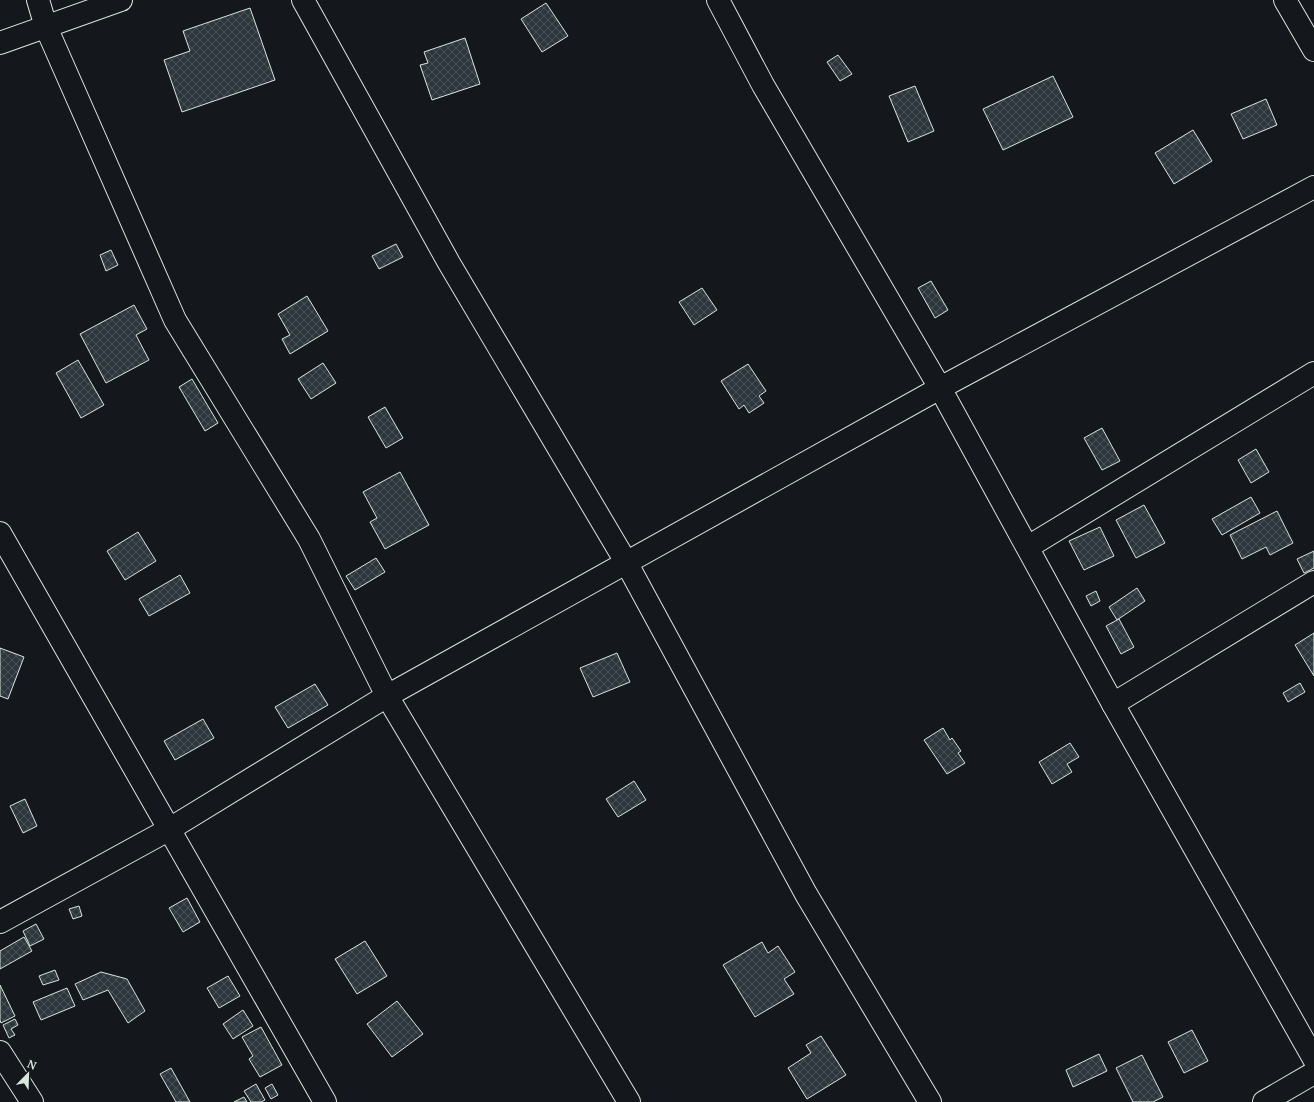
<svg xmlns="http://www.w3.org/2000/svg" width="1314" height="1102" viewBox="0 0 1314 1102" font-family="'Noto Serif',serif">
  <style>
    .building { fill: url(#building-cross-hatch); stroke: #d8e6dc }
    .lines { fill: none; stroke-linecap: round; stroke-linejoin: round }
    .street-casing { stroke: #d8e6dc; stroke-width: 24 }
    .street { stroke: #14181c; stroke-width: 22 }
  </style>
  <defs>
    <pattern id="building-cross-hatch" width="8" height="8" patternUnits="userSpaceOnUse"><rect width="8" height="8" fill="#2c363c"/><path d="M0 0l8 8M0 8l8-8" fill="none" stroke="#4a5358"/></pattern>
  </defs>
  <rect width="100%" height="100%" fill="#14181c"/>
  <!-- building -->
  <g class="building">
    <path d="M 546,3 L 568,36 L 542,52 L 521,19 Z"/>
    <path d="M 250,8 L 275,80 L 182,112 L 164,60 L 190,51 L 183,31 Z"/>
    <path d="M 465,38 L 480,84 L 432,100 L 420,65 L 428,63 L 424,52 Z"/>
    <path d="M 838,55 L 852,74 L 840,81 L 827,62 Z"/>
    <path d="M 1053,76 L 1073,117 L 1003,150 L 983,109 Z"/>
    <path d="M 915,86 L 934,131 L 908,142 L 889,96 Z"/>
    <path d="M 1266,99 L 1277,125 L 1243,139 L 1231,114 Z"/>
    <path d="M 1193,130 L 1212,161 L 1174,184 L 1155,153 Z"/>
    <path d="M 396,244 L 403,257 L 379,269 L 372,256 Z"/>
    <path d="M 111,250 L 118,265 L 106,271 L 100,255 Z"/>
    <path d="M 931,281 L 948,310 L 935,318 L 918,288 Z"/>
    <path d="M 702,288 L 717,310 L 694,325 L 679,302 Z"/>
    <path d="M 307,296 L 328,331 L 290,354 L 282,339 L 290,335 L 278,314 Z"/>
    <path d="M 134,305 L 147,329 L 136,335 L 149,360 L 106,383 L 80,334 Z"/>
    <path d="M 78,360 L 104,405 L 81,418 L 56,373 Z"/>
    <path d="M 323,363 L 336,383 L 311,399 L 298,379 Z"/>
    <path d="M 748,364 L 766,391 L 759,396 L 764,403 L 749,413 L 744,405 L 739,409 L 721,381 Z"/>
    <path d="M 192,379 L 218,423 L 205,431 L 179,387 Z"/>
    <path d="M 385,407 L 403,438 L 386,448 L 368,417 Z"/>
    <path d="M 1102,428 L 1120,461 L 1102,470 L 1084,438 Z"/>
    <path d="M 1256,449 L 1269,472 L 1251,483 L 1238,460 Z"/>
    <path d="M 400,472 L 429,525 L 385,549 L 370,522 L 377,518 L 363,492 Z"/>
    <path d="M 1251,497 L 1260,513 L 1222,535 L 1212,519 Z"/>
    <path d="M 1144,505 L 1165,543 L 1136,558 L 1116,520 Z"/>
    <path d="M 1277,511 L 1293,543 L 1270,555 L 1266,547 L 1242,559 L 1230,535 Z"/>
    <path d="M 1100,527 L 1114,556 L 1084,570 L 1069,541 Z"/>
    <path d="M 138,532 L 156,561 L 125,580 L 107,551 Z"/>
    <path d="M 1314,551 L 1314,568 L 1304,573 L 1297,559 Z"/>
    <path d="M 376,558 L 385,572 L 355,590 L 346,576 Z"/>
    <path d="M 180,575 L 190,593 L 149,616 L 139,599 Z"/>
    <path d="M 1137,588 L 1145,601 L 1117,620 L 1109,607 Z"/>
    <path d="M 1096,591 L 1100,601 L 1091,606 L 1086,596 Z"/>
    <path d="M 1119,619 L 1134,647 L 1121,654 L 1106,626 Z"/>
    <path d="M 1314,633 L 1314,676 L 1295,645 Z"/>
    <path d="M 0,648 L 24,657 L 8,699 L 0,696 Z"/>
    <path d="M 617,653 L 630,682 L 593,697 L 580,668 Z"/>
    <path d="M 1300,683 L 1305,692 L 1288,702 L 1283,693 Z"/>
    <path d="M 315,684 L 328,705 L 288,728 L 275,707 Z"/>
    <path d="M 203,719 L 214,738 L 175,760 L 164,741 Z"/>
    <path d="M 943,728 L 950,740 L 952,738 L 961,751 L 958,753 L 965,763 L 947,774 L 924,740 Z"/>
    <path d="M 1070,743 L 1079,757 L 1067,764 L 1072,772 L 1052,784 L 1039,762 Z"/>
    <path d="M 634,781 L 646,800 L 618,817 L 606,799 Z"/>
    <path d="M 25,799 L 37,826 L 23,833 L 10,806 Z"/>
    <path d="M 187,898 L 200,922 L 183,932 L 169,908 Z"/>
    <path d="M 79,906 L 82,916 L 73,919 L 69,909 Z"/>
    <path d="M 36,924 L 44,939 L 30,946 L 23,931 Z"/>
    <path d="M 24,937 L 32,951 L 0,969 L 0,951 Z"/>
    <path d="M 365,941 L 387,976 L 357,994 L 335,959 Z"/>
    <path d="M 762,942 L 768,953 L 778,946 L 795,972 L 784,979 L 794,994 L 755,1017 L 723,965 Z"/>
    <path d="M 55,970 L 59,980 L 43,985 L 39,976 Z"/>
    <path d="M 101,972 L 127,979 L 145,1011 L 128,1023 L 108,990 L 83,1000 L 75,984 Z"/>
    <path d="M 228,976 L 240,996 L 219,1008 L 207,988 Z"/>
    <path d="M 0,985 L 15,1016 L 1,1023 L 0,1020 Z"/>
    <path d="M 67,988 L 75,1006 L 41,1020 L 33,1002 Z"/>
    <path d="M 397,1001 L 423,1034 L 392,1057 L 367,1024 Z"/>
    <path d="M 243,1010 L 253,1026 L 233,1039 L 223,1024 Z"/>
    <path d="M 15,1019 L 18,1025 L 11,1029 L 15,1035 L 9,1038 L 3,1025 Z"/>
    <path d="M 261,1027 L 282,1065 L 260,1077 L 249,1059 L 253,1056 L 242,1037 Z"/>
    <path d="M 1192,1030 L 1208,1061 L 1184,1073 L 1168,1042 Z"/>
    <path d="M 821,1036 L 846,1075 L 807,1099 L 788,1068 L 811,1053 L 806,1045 Z"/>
    <path d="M 1099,1054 L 1107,1071 L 1073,1087 L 1066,1070 Z"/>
    <path d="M 1142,1055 L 1163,1097 L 1153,1102 L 1133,1102 L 1116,1068 Z"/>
    <path d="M 171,1068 L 190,1102 L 176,1102 L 160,1074 Z"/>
    <path d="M 256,1084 L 265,1100 L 261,1102 L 251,1102 L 244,1091 Z"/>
    <path d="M 272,1084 L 278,1095 L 271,1099 L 265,1088 Z"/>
    <path d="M 244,1097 L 247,1102 L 234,1102 Z"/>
  </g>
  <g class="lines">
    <!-- street casing -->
    <g class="street-casing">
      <g id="street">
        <path d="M 38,0 L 46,27 L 175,320 L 309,539 L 387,696 L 629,1102"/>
        <path d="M 303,0 L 449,263 L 626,562 L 806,894 L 930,1102"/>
        <path d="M 718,0 L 763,85 L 940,388 L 1113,704 L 1314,1059"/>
        <path d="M 1285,0 L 1314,50"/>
        <path d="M 0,43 L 121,0"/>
        <path d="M 0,533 L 325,1102"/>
        <path d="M 1028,547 L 1314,373"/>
        <path d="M 1113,704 L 1314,582"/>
        <path d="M 0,922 L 168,830 L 387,696 L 940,388 L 1314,187"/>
        <path d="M 0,1052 L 32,1102"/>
        <path d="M 1264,1102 L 1314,1073"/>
      </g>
    </g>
    <!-- street -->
    <use href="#street" class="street"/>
  </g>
  <!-- north arrow -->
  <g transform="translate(28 1074) rotate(23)" stroke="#14181c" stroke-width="3" paint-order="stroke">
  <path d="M0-3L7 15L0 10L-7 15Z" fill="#d8e6dc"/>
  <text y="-6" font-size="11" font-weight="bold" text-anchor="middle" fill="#d8e6dc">N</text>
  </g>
</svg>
